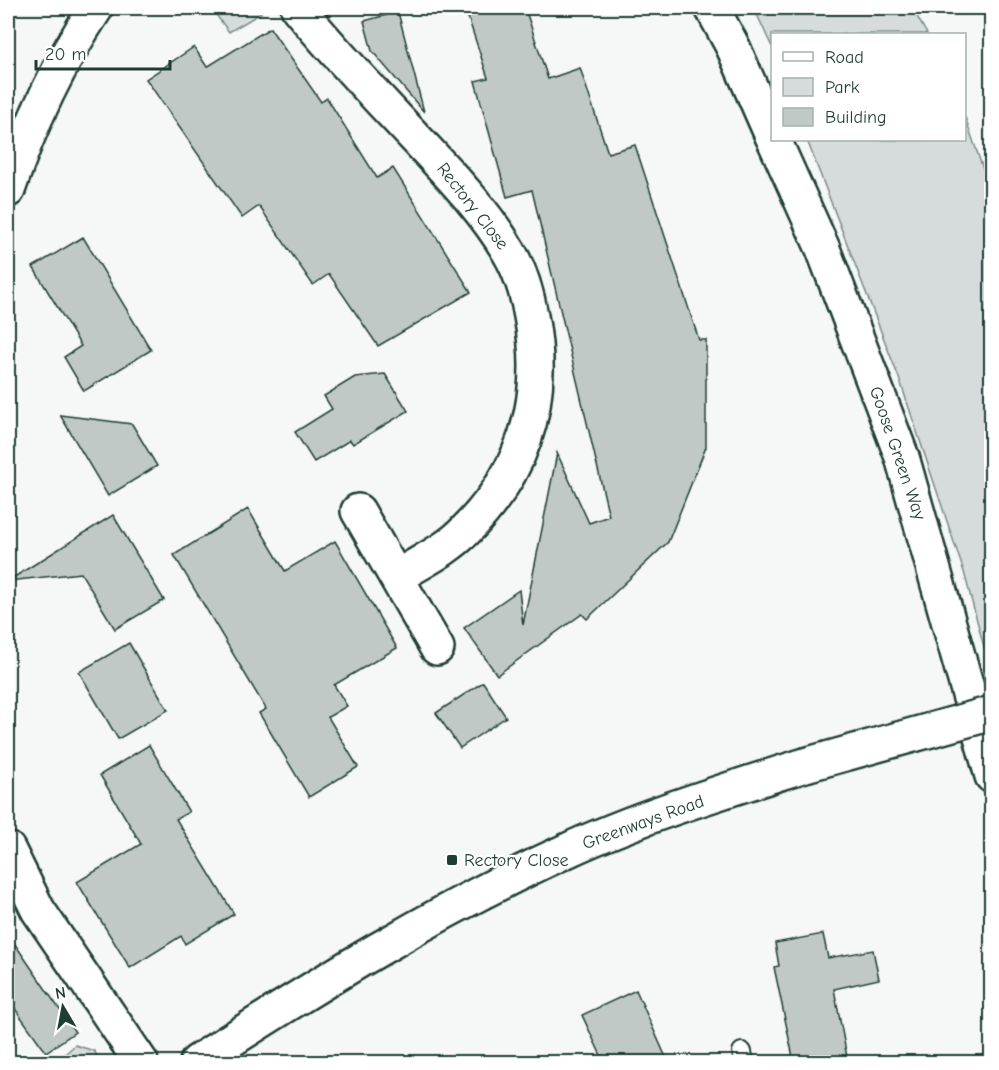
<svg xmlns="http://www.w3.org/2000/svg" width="999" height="1070" viewBox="0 0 999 1070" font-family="'Comic Neue',sans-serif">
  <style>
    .green { fill: #d6dcdb; stroke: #7a8c88; stroke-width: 1.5 }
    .building { fill: #c0c9c6; stroke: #1f3d34; stroke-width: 1.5 }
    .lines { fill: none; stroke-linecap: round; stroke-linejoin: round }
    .service-casing { stroke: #1f3d34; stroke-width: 22 }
    .minor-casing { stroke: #1f3d34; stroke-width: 38 }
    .secondary-casing { stroke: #1f3d34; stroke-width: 38 }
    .service { stroke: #fff; stroke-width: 18 }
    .minor { stroke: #fff; stroke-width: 33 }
    .secondary { stroke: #fff; stroke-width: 33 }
    .minor-bridge-casing { stroke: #1f3d34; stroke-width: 38; stroke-linecap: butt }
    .minor-bridge { stroke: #fff; stroke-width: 33 }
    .poi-dot { fill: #1f3d34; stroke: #fff; stroke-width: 2 }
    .labels { text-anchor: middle; stroke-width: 4.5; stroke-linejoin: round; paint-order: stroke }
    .street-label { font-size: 18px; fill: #1f3d34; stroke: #fff }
    .poi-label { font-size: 18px; fill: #1f3d34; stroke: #fff; text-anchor: start }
  </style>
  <rect width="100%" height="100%" fill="#f6f7f7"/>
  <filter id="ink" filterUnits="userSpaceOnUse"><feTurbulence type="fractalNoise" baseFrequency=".0167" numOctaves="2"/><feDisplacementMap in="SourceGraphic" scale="12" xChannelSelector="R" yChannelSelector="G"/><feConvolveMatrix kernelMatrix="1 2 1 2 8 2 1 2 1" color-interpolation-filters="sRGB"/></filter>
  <g filter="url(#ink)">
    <!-- green -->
    <g class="green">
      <path d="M 211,8 L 257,8 L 261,13 L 229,32 Z"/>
      <path d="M 754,8 L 912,8 L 927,34 L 772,34 L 772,47 Z"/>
      <path d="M 965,117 L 992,195 L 991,673 L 964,572 L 899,378 L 807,140 L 964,140 Z"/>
      <path d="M 75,1045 L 94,1051 L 101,1062 L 56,1062 Z"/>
    </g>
    <!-- building -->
    <g class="building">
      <path d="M 465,8 L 525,8 L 548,79 L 580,68 L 608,153 L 635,145 L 699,340 L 706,340 L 706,447 L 668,542 L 587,619 L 582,614 L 497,675 L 464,628 L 519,590 L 523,625 L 557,453 L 589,523 L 609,516 L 532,190 L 507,197 L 475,81 L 488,78 Z"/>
      <path d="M 398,12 L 424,112 L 372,51 L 364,21 Z"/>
      <path d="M 270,28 L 321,102 L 327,98 L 377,178 L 393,168 L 471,292 L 378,346 L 329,274 L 313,285 L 259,206 L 242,218 L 146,79 L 194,47 L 207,67 Z"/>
      <path d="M 83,237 L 151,350 L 84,391 L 64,357 L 81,346 L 33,267 Z"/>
      <path d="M 385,374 L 408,411 L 353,444 L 350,440 L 314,462 L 295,432 L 332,409 L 324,396 L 355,377 Z"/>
      <path d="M 60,415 L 132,424 L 157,466 L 108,496 Z"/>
      <path d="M 248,509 L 285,571 L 335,541 L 397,648 L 334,685 L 347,706 L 328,717 L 358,767 L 309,797 L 259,713 L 266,709 L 174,555 Z"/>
      <path d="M 113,515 L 164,600 L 115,629 L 81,573 L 8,581 Z"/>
      <path d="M 129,643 L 168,710 L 118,739 L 79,672 Z"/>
      <path d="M 483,682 L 506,717 L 460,748 L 436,713 Z"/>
      <path d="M 149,745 L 189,812 L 176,819 L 234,914 L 185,944 L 181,936 L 130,968 L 77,882 L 141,844 L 100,775 Z"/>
      <path d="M 8,934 L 75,1032 L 46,1052 L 8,999 Z"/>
      <path d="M 823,934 L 828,958 L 873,950 L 879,979 L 834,989 L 848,1062 L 794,1062 L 774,967 L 779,966 L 775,943 Z"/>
      <path d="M 636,990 L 668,1062 L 604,1062 L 582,1015 Z"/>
    </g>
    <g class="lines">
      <!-- service casing -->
      <g class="service-casing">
        <path id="service" d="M 742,1052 L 744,1062"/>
      </g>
      <!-- minor casing -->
      <g class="minor-casing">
        <g id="minor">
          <path d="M 298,8 C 337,56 381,101 423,146 C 454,179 486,213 509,252 C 521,272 527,293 531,316 C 547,399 525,471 465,531 C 447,550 418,563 397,577"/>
          <path d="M 8,190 C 30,124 57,66 96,8"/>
          <path d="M 358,511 L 437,648"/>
          <path d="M 8,849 L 38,910 L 141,1062"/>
          <path d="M 197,1062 C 316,985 437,910 566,851 C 641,816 727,790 805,765"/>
        </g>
      </g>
      <!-- secondary casing -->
      <g class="secondary-casing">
        <g id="secondary">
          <path d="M 712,8 L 733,47 L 772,136"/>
          <path d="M 774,140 L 823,249 L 902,457 L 992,776"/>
        </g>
      </g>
      <!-- service -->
      <use href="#service" class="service"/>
      <!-- minor -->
      <use href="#minor" class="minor"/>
      <!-- secondary -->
      <use href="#secondary" class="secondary"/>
      <!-- minor-bridge casing -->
      <g class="minor-bridge-casing">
        <path id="minor-bridge" d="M 805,765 L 992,713"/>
      </g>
      <!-- minor-bridge -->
      <use href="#minor-bridge" class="minor-bridge"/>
    </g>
  </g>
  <!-- markers -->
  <rect class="poi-dot" x="446" y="854" width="12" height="12" rx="3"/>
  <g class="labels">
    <!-- street labels -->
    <g class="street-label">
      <text transform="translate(473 206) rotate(52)" y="6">Rectory Close</text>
      <text transform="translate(898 453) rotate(71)" y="6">Goose Green Way</text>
      <text transform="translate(643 822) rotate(-20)" y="6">Greenways Road</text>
    </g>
    <!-- poi labels -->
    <g class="poi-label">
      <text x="464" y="866">Rectory Close</text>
    </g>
  </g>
  <!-- margin -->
  <rect width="999" height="1070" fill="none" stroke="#fff" stroke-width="30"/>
  <rect x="15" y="15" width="969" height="1040" fill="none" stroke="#1f3d34" stroke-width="2" filter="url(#ink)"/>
  <!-- legend -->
  <rect x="771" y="33" width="195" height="108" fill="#ffffff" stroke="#a5b1ae" stroke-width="1.5"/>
  <rect x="783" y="52" width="30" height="9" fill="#ffffff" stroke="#a5b1ae" stroke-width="1.5"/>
  <text x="825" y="63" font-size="18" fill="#1f3d34">Road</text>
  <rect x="783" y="78" width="30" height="18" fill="#d6dcdb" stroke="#a5b1ae" stroke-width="1.5"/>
  <text x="825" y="93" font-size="18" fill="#1f3d34">Park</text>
  <rect x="783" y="108" width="30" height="18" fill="#c0c9c6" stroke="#a5b1ae" stroke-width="1.5"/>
  <text x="825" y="123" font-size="18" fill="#1f3d34">Building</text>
  <!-- north arrow -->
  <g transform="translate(63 1007) rotate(350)" stroke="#ffffff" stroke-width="4.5" paint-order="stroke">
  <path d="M0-4.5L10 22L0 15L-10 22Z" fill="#1f3d34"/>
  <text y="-9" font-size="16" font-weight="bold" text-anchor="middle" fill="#1f3d34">N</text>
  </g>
  <!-- scale -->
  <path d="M36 60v9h134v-9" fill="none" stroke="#1f3d34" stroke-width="3"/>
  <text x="45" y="60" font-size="18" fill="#1f3d34" stroke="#ffffff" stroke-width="4.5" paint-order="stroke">20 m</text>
</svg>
